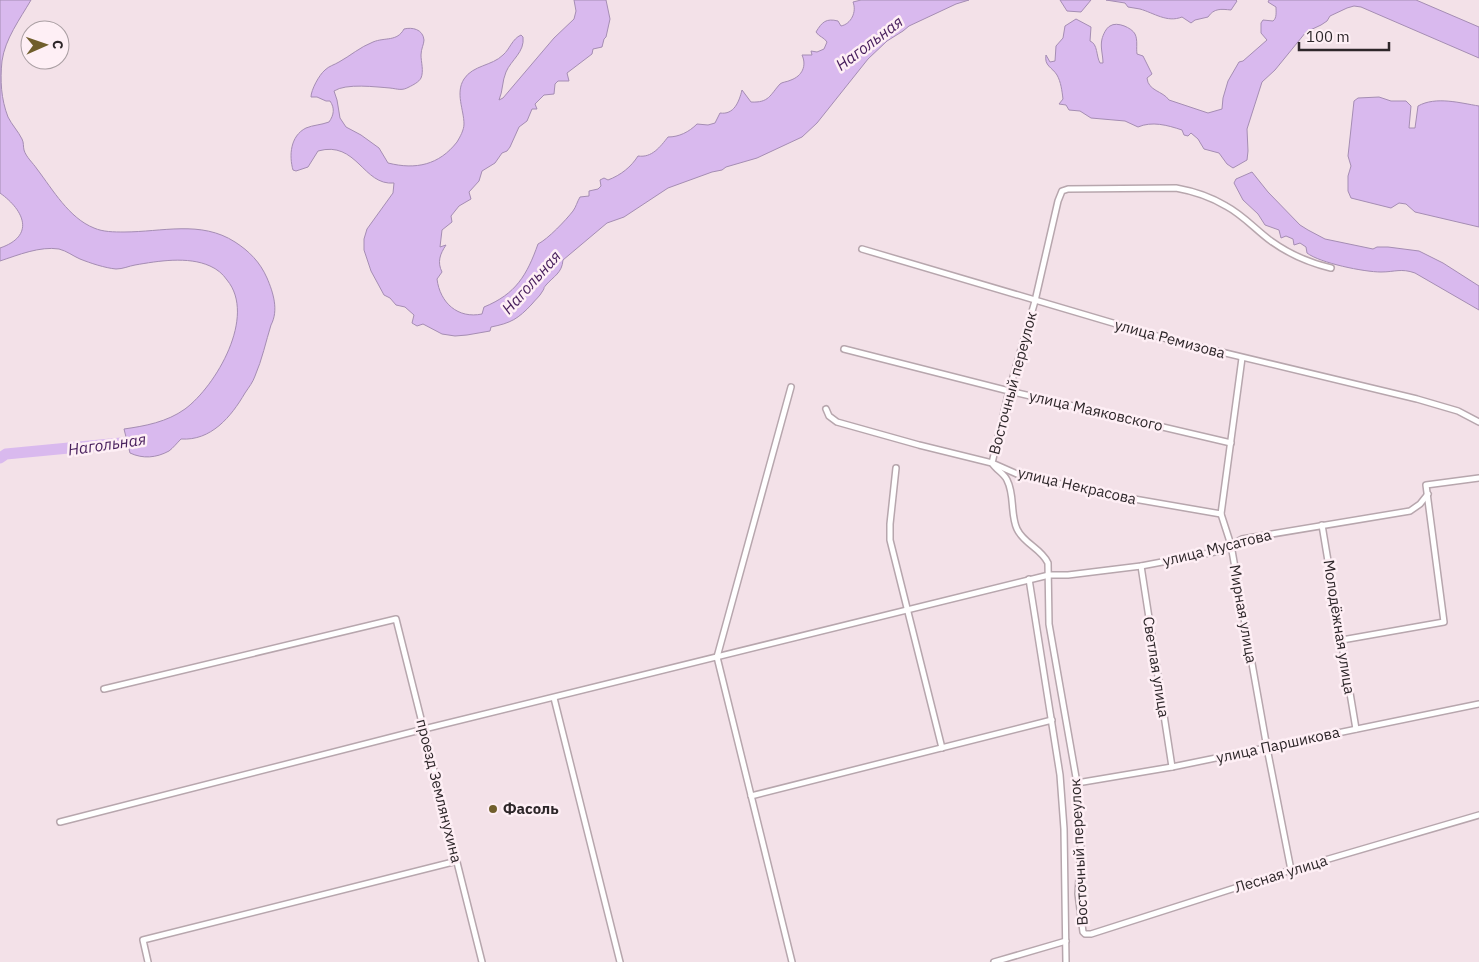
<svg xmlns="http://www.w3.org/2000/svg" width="1479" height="962" viewBox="0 0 1479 962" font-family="'IBM Plex Sans',sans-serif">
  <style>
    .water { fill: #d9b9ee; stroke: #a58db3 }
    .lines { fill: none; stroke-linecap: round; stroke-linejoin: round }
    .river { stroke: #d9b9ee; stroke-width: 11 }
    .minor-casing { stroke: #b7a6ad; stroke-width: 8 }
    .minor { stroke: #fff; stroke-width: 5 }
    .poi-dot { fill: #705e2c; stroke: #feeff5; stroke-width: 2 }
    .labels { text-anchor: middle; stroke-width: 5; stroke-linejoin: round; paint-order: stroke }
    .street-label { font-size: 15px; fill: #2d2629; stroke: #feeff5 }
    .poi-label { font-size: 15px; font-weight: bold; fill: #2d2629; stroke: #feeff5; text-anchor: start }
    .water-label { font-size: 16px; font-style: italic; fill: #471e5c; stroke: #feeff5 }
  </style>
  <rect width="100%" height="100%" fill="#f3e1e8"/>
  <!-- water -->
  <g class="water">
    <path d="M 0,0 L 31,0 C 20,19 5,39 2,61 C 0,80 1,99 8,117 C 12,125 18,131 22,139 C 24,143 23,146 24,150 C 26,157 33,163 37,169 C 53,190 69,218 94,228 C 103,232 114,232 124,232 C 162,232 201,220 235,242 C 249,251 260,262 267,278 C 273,292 279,310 271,325 C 266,341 262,360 255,376 C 253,382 249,387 245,393 C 231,417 211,441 181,439 C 177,443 173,448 169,451 C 156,458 143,459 130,453 L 124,429 C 145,426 167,422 185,409 C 216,386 257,316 227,280 C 223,274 217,269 210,266 C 188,256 158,261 135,265 C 129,266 123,269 116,269 C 105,268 90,263 80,259 C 73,256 67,251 59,249 C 40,246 18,255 0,261 L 0,248 C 35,236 25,211 0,193 Z"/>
    <path d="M 574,0 L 606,0 L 610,19 L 606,37 L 604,39 L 602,47 L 593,49 L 592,54 L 567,73 L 569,81 L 558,81 L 555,84 L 554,94 L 544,95 L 535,104 L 537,109 L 532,109 L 527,121 L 519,127 L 510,147 L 507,151 L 502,153 L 495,163 L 482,171 L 479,181 L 469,192 L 471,199 L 459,206 L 451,216 L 452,222 L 442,230 L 440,247 L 446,245 C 440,254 437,262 442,272 L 437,279 C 440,303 458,319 482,314 L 484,307 C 516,294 527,275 538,244 C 548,239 566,220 573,211 C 576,207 577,202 580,197 L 589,196 L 589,191 L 598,189 L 601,186 L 600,180 L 604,178 L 608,180 C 621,175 631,167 638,156 C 652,158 660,147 668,137 C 679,137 689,132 697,124 L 708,125 L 715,123 L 720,113 C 734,115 739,102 742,90 L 751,102 C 769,103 770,95 780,84 C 782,82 787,82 791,80 C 802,76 807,66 802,55 L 812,55 L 811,51 L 817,52 L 824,49 L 827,42 C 824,37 819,37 816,32 C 822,22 826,18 838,21 L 841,26 C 851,24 857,12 853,2 L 861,0 L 969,0 L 956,4 L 909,26 L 903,31 L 887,41 L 868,59 L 817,123 L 802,137 L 757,158 L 726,167 L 722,170 L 712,172 L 668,188 L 624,217 L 607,223 L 563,260 C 562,273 554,276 546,285 C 542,290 546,286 542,292 C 540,296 535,300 532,304 C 518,319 511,323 491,327 L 490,331 L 467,335 L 455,336 L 442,334 L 423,324 L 417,326 L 412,323 L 414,315 L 405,307 L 396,305 L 390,298 L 384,295 L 371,271 L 364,250 L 364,239 L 367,229 L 393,193 L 394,183 C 363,186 357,140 318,151 L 308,167 L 296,171 L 293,170 C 289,156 290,136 306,128 C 313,125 321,125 329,122 C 334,115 335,108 330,101 L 326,101 L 317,97 L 311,97 C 311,90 319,75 325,70 C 329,66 334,65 339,62 C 350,56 360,47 373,42 C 385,37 397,42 404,29 C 412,27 423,29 424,40 C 424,44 421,49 421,55 C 421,62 424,71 421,78 C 419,82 413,85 409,87 C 402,91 398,89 390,88 C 376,87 346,83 334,91 L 337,100 L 340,118 L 346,127 L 361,135 L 379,148 L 388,163 C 416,170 439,165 457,142 C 460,137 464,130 464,124 C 464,110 455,93 464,79 C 473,65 492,66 503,55 C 510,49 512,39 521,35 L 523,37 C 525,52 511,60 506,72 C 502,81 503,91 499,100 L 503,98 L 554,38 L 574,19 L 576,11 Z"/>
    <path d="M 1060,0 L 1091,0 L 1081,12 L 1067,11 Z"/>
    <path d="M 1106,0 L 1236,0 L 1237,1 L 1231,10 C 1221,9 1214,8 1208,17 L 1195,20 L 1191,23 L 1182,17 C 1167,23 1154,13 1140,9 C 1136,8 1132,8 1128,7 L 1125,3 Z"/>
    <path d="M 1269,0 L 1416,0 L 1479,27 L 1479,58 L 1361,7 L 1354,6 L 1347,8 L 1330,16 L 1327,21 L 1321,25 L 1306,32 L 1275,70 L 1262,82 L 1247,129 L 1248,151 L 1247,160 L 1233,168 L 1227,164 L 1219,153 L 1204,149 L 1198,139 L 1191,133 L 1188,136 L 1184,135 L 1182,130 C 1167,125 1152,121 1138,127 L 1125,121 L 1091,118 L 1080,111 L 1069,110 L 1066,105 L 1059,104 L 1063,99 C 1062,91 1061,82 1057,75 C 1052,67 1044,66 1046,55 L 1050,62 L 1055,61 L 1056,46 L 1063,38 L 1065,26 L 1076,19 L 1091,27 L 1090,41 C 1098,44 1096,56 1100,63 L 1103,63 C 1103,55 1100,47 1102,39 C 1103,35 1106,28 1110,26 C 1117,21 1132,28 1135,34 C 1138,40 1136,48 1137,54 L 1143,56 L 1152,74 L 1147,78 C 1148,91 1163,91 1169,100 L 1208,113 L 1222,109 L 1223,98 L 1228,81 L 1239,62 L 1243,61 L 1267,40 L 1261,33 L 1261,23 L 1263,20 L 1273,21 C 1277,18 1276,12 1276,7 L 1268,2 Z"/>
    <path d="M 1379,97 L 1391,101 L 1406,101 L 1411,106 L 1409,128 L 1415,128 L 1418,106 C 1436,96 1460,103 1479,106 L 1479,227 L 1415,212 L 1406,204 L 1399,203 L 1391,208 L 1351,198 L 1348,191 L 1348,176 L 1351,166 L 1348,156 L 1354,101 L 1358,98 Z"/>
    <path d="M 1252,172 L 1268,192 L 1300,225 L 1308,230 L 1325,239 L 1373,249 L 1377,247 L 1388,247 L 1419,251 L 1443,263 L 1479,286 L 1479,310 L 1415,273 C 1401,268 1395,272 1381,272 C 1364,272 1320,263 1307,253 L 1306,247 L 1300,243 L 1294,245 L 1293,239 L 1286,236 L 1281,238 L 1279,230 L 1265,225 L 1258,214 L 1243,200 L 1234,183 L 1236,179 Z"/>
  </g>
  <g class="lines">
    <!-- river -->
    <path class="river" d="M 0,458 L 6,454 L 142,441"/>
    <!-- minor casing -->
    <g class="minor-casing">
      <g id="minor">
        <path d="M 862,249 L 1167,339 L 1417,399 L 1458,411 L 1479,422"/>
        <path d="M 1331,268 C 1310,263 1289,254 1271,241 C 1256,230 1243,215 1226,206 C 1211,197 1193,191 1176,188 L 1068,189 L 1062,191 L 1058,201 L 1035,301 L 1009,391 L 992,463 C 996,470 1004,473 1007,480 C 1015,495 1010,514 1017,529 C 1024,544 1041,548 1048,563 L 1049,624 L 1077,783 L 1081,849 L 1078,894 L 1083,932 L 1085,934 L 1091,934 L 1291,870 L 1479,815"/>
        <path d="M 844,349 L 1009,391 L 1231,443"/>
        <path d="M 1242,358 L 1221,514 L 1231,545 L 1267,748 L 1291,870"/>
        <path d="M 791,387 L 717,657 L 792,962"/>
        <path d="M 826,409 L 829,416 L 837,422 L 919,445 L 992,463 L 1017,474 L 1038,479 L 1111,495 L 1221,514"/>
        <path d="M 896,468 L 890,524 L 890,540 L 942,748"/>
        <path d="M 1322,525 L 1356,729"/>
        <path d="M 1141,566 L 1172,767"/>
        <path d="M 1029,579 L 1060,775 L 1064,829 L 1066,962"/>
        <path d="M 1342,640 L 1444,622 L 1426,485 L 1479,478"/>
        <path d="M 104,689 L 396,619 L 482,962"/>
        <path d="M 554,698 L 620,962"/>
        <path d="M 1077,783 L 1172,767 L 1479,704"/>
        <path d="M 751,796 L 1052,720"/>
        <path d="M 60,822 L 424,729 L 1049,575 L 1068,575 L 1141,566 L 1220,551 L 1242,539 L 1410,511 L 1420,504 L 1428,494"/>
        <path d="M 148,962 L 143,940 L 457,861"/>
        <path d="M 994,962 L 1066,941"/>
      </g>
    </g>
    <!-- minor -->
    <use href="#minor" class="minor"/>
  </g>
  <!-- markers -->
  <circle class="poi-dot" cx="493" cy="809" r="5"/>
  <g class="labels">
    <!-- street labels -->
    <g class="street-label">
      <text transform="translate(1170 339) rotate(15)" y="5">улица Ремизова</text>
      <text transform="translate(1013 383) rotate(-75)" y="5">Восточный переулок</text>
      <text transform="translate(1096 411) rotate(13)" y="5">улица Маяковского</text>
      <text transform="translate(1077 486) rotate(13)" y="5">улица Некрасова</text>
      <text transform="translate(1217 548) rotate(-14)" y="5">улица Мусатова</text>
      <text transform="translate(1243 614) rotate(80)" y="5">Мирная улица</text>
      <text transform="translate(1339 627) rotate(81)" y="5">Молодёжная улица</text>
      <text transform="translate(1156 667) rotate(81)" y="5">Светлая улица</text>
      <text transform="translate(1278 745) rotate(-12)" y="5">улица Паршикова</text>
      <text transform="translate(439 791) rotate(76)" y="5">проезд Землянухина</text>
      <text transform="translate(1079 852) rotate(-93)" y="5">Восточный переулок</text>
      <text transform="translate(1281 874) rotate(-17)" y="5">Лесная улица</text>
    </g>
    <!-- poi labels -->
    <g class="poi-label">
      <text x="503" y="814">Фасоль</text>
    </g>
    <!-- water labels -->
    <g class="water-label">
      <text transform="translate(869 43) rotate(-37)" y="6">Нагольная</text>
      <text transform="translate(531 282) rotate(-48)" y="6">Нагольная</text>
      <text transform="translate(107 444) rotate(-8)" y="6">Нагольная</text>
    </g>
  </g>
  <!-- north arrow -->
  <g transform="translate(45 45) rotate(88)"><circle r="24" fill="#feeff5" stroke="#aa9fa3"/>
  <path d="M0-4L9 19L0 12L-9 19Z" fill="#705e2c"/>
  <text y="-8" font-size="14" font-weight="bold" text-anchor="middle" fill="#2d2629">С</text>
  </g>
  <!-- scale -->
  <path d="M1299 42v8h90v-8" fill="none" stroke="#2d2629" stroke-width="2.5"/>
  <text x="1306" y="42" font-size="15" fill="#2d2629" stroke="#feeff5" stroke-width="4" paint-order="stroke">100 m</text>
</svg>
